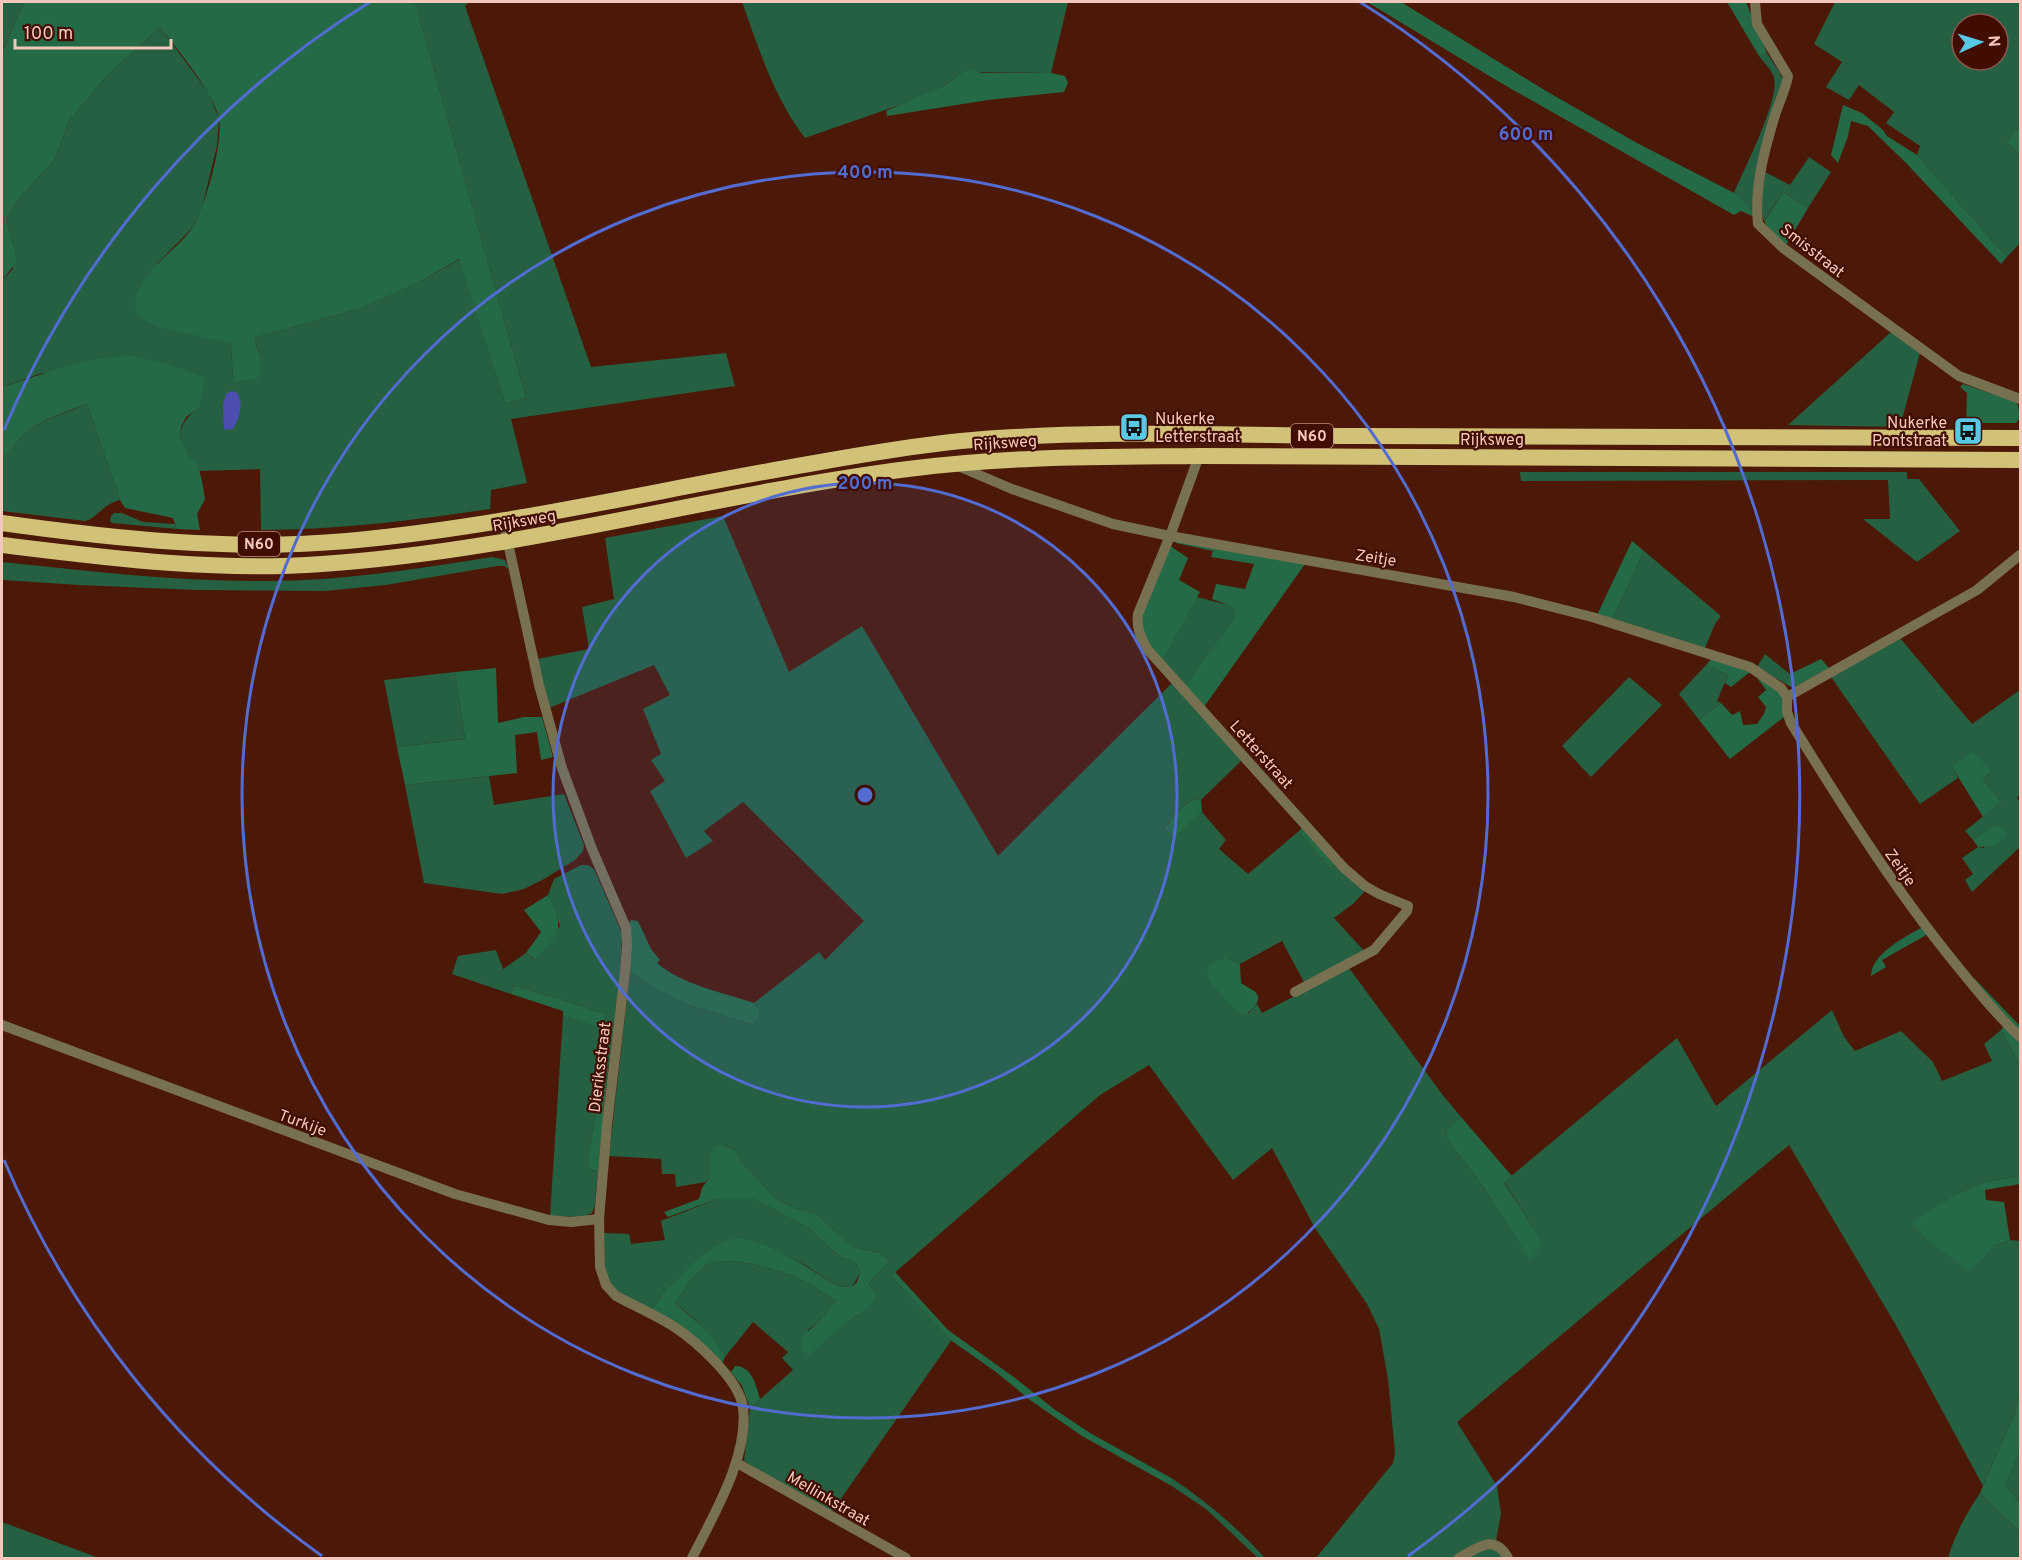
<svg xmlns="http://www.w3.org/2000/svg" width="2022" height="1560" viewBox="0 0 2022 1560" font-family="Overpass,sans-serif">
  <style>
    .green { fill: #246041; fill-rule: evenodd }
    .forest { fill: #256a47 }
    .water { fill: #4b4eae }
    .lines { fill: none; stroke-linecap: round; stroke-linejoin: round }
    .minor { stroke: #777051; stroke-width: 10 }
    .trunk { stroke: #d2c278; stroke-width: 16 }
    .ring { fill: none; stroke: #526cd1; stroke-width: 3 }
    .labels { text-anchor: middle; stroke-width: 4.5; stroke-linejoin: round; paint-order: stroke }
    .shield { fill: #400d00; stroke: #bd9083; stroke-width: 1.5 }
    .shield-label { font-size: 15px; font-weight: bold; fill: #f3c8bb }
    .street-label { font-size: 16px; fill: #f3c8bb; stroke: #400d00 }
    .poi-label { font-size: 16px; fill: #f3c8bb; stroke: #400d00; text-anchor: start }
    .centre { fill: #526cd1; stroke: #400d00; stroke-width: 3 }
    .ring-label { font-size: 18px; text-anchor: middle; font-weight: bold; fill: #526cd1; stroke: #400d00; stroke-width: 4.5; stroke-linejoin: round; paint-order: stroke }
  </style>
  <rect width="100%" height="100%" fill="#4c1807"/>
  <!-- green -->
  <g class="green">
    <path d="M 2,2 L 24,2 L 2,53 Z"/>
    <path d="M 415,2 L 469,2 L 465,6 L 591,367 L 726,353 L 735,386 L 511,419 L 527,483 L 491,490 L 490,509 C 414,520 338,530 261,530 L 260,469 L 199,471 C 197,463 194,462 189,456 C 173,438 181,419 199,408 L 42,373 L 2,387 L 2,280 L 13,269 L 14,246 L 6,220 L 17,201 L 55,159 L 69,121 L 106,77 L 160,27 L 210,95 L 219,119 L 217,146 L 202,208 L 193,227 L 157,264 L 231,343 L 233,381 L 261,359 L 254,338 L 362,308 L 418,283 L 460,259 L 505,403 L 526,398 Z"/>
    <path d="M 742,2 L 1068,2 L 1051,73 L 962,72 L 946,85 L 914,100 L 805,138 C 774,98 759,49 742,2 Z"/>
    <path d="M 1835,2 L 2020,2 L 2020,126 L 2005,142 L 2020,154 L 2020,243 L 2007,257 L 1917,155 L 1920,146 L 1886,123 L 1894,112 L 1859,85 L 1849,100 L 1826,87 L 1842,62 L 1814,44 ZM 1962,24 L 1998,24 L 1998,60 L 1962,60 Z"/>
    <path d="M 1767,53 L 1780,73 L 1783,81 L 1754,214 L 1734,193 C 1743,171 1783,94 1773,75 C 1770,68 1763,62 1759,56 Z"/>
    <path d="M 1809,157 L 1831,172 L 1808,208 L 1783,192 L 1766,218 L 1765,223 C 1758,207 1763,189 1765,172 L 1790,185 Z"/>
    <path d="M 1891,332 L 1920,353 L 1900,427 L 1788,425 Z"/>
    <path d="M 87,404 L 120,500 C 101,505 99,517 85,521 L 2,511 L 2,458 C 12,452 15,442 24,434 C 42,419 66,413 87,404 Z"/>
    <path d="M 1520,472 L 1907,472 L 1907,479 L 1919,479 L 1960,531 L 1917,562 L 1863,519 L 1890,519 L 1888,480 L 1521,481 Z"/>
    <path d="M 114,513 L 122,513 L 143,522 L 175,524 L 177,529 L 112,523 L 110,521 L 111,516 Z"/>
    <path d="M 723,516 L 789,672 L 862,626 L 998,856 L 1172,683 L 1242,760 L 1201,800 L 1193,799 L 1176,813 L 1164,829 L 1175,838 L 1202,812 L 1226,840 L 1219,849 L 1248,874 L 1299,831 L 1330,869 L 1335,864 L 1366,890 L 1354,903 L 1334,918 L 1365,952 L 1305,984 L 1282,941 L 1240,964 L 1228,958 L 1210,983 L 1249,1013 L 1257,1004 L 1262,1013 L 1349,968 L 1442,1094 L 1461,1117 L 1446,1130 L 1447,1139 L 1485,1189 L 1530,1259 L 1533,1227 L 1504,1182 L 1677,1038 L 1716,1106 L 1832,1010 L 1844,1037 L 1855,1051 L 1901,1031 L 1933,1062 L 1942,1081 L 1992,1061 L 1984,1044 L 2001,1030 L 2020,1065 L 2020,1176 L 1984,1182 L 1957,1194 L 1994,1246 L 2010,1240 L 2020,1241 L 2020,1387 L 2014,1415 L 1983,1486 L 1897,1327 L 1789,1145 L 1457,1422 L 1497,1486 L 1501,1514 L 1496,1541 L 1481,1542 L 1452,1558 L 1316,1558 L 1393,1463 L 1395,1452 L 1388,1379 L 1379,1329 L 1367,1304 L 1315,1228 L 1272,1148 L 1233,1180 L 1149,1065 L 1100,1095 L 891,1276 L 951,1341 L 831,1513 L 744,1461 L 750,1408 L 793,1370 L 782,1358 L 788,1352 L 753,1322 L 725,1357 C 714,1334 695,1319 675,1303 C 683,1292 697,1269 709,1264 C 728,1255 775,1269 795,1277 C 809,1283 823,1293 836,1301 L 817,1323 L 807,1331 L 846,1322 L 863,1312 L 875,1294 L 869,1283 L 890,1261 L 881,1253 L 853,1247 L 815,1213 L 794,1208 L 775,1198 L 741,1161 L 735,1149 C 726,1146 717,1143 710,1152 L 710,1177 L 706,1182 L 676,1187 L 675,1174 L 662,1174 L 661,1159 L 609,1156 L 630,972 L 656,989 L 688,1005 L 751,1024 L 760,1011 L 754,1003 L 819,952 L 825,960 L 864,921 L 743,802 L 704,831 L 713,841 L 686,858 L 650,791 L 665,781 L 651,760 L 661,754 L 643,709 L 670,695 L 654,665 L 549,708 L 537,659 L 589,649 L 582,607 L 614,599 L 605,538 Z"/>
    <path d="M 1644,551 L 1721,616 L 1715,624 L 1705,648 L 1612,620 Z"/>
    <path d="M 492,557 L 505,560 L 509,569 L 504,566 L 497,566 L 386,585 L 325,591 L 197,590 L 79,585 L 2,580 L 2,562 C 89,571 177,582 266,581 C 342,581 417,569 492,557 Z"/>
    <path d="M 1197,597 L 1228,605 L 1235,612 L 1235,619 L 1185,686 L 1163,661 Z"/>
    <path d="M 1900,638 L 1972,724 L 2020,690 L 2020,794 L 2017,798 L 2020,802 L 2020,847 L 1972,892 L 1965,880 L 1973,874 L 1962,858 L 1978,847 L 1984,848 L 1996,825 L 1989,827 L 1973,840 L 1965,831 L 2001,802 L 1983,779 L 1992,772 L 1952,767 L 1958,778 L 1920,804 L 1831,677 Z"/>
    <path d="M 1765,654 L 1790,674 L 1786,684 L 1757,667 Z"/>
    <path d="M 1706,665 L 1728,675 L 1717,701 L 1721,703 L 1699,720 L 1679,694 Z"/>
    <path d="M 455,672 L 465,739 L 397,747 L 384,680 Z"/>
    <path d="M 1629,677 L 1662,705 L 1591,777 L 1562,746 Z"/>
    <path d="M 489,776 L 494,805 L 564,794 L 584,845 L 583,851 L 575,860 L 544,879 L 524,889 L 502,894 L 424,883 L 405,785 Z"/>
    <path d="M 581,865 L 588,865 L 594,869 L 622,933 L 620,976 L 606,1088 L 601,1088 L 587,1159 L 589,1170 L 598,1171 L 595,1205 L 592,1213 L 582,1217 L 550,1216 L 563,1016 L 601,1027 L 606,1014 L 514,985 L 511,994 L 452,974 L 458,956 L 496,950 L 503,969 L 526,953 L 533,959 L 560,926 L 548,895 L 554,879 Z"/>
    <path d="M 717,1199 L 754,1199 L 809,1228 L 816,1236 L 841,1257 L 856,1263 L 860,1273 L 852,1287 C 833,1288 818,1272 801,1263 C 778,1251 760,1243 734,1239 L 681,1276 L 671,1288 L 667,1286 L 652,1310 L 615,1291 L 605,1274 L 604,1233 L 629,1234 L 631,1244 L 665,1240 L 661,1221 Z"/>
    <path d="M 2020,1452 L 2020,1503 L 2005,1485 Z"/>
    <path d="M 1173,1479 C 1207,1502 1238,1528 1265,1558 L 1258,1558 L 1206,1509 L 1170,1485 Z"/>
    <path d="M 1980,1493 L 2020,1532 L 2020,1558 L 1948,1558 C 1955,1534 1966,1514 1980,1493 Z"/>
    <path d="M 2,1522 L 99,1558 L 2,1558 Z"/>
    <path d="M 1493,1548 L 1505,1558 L 1467,1558 L 1481,1551 Z"/>
  </g>
  <!-- forest -->
  <g class="forest">
    <path d="M 24,2 L 415,2 L 526,398 L 505,403 L 459,259 L 418,283 L 362,308 L 254,338 L 261,359 L 259,378 L 233,382 L 231,343 L 161,328 L 138,317 C 122,280 179,252 194,225 C 206,203 223,144 219,119 C 215,94 177,49 160,27 L 106,77 L 69,121 L 55,159 L 17,201 L 6,220 L 14,246 L 16,263 L 2,280 L 2,53 Z"/>
    <path d="M 1367,2 L 1401,2 L 1546,91 L 1637,143 L 1738,195 L 1754,214 L 1752,216 L 1741,211 L 1734,215 L 1501,83 Z"/>
    <path d="M 1727,2 L 1746,2 L 1767,53 L 1759,56 Z"/>
    <path d="M 971,69 L 981,73 L 1051,73 L 1065,76 L 1068,83 L 1064,92 L 988,100 L 887,116 L 886,111 L 946,85 L 962,72 Z"/>
    <path d="M 1843,105 L 1862,113 L 1883,130 L 1887,136 L 1917,155 L 2007,257 L 2001,264 L 1907,164 L 1868,126 L 1851,121 L 1848,136 L 1838,163 L 1831,155 Z"/>
    <path d="M 2020,126 L 2020,154 L 2005,142 Z"/>
    <path d="M 1783,192 L 1808,208 L 1785,247 L 1765,223 L 1766,219 Z"/>
    <path d="M 132,356 L 165,363 L 205,377 L 199,408 L 186,417 L 181,427 L 180,438 L 189,456 L 197,463 L 202,481 L 205,499 L 197,514 L 200,530 L 177,529 L 173,518 L 125,508 L 120,500 L 87,404 C 66,412 42,419 24,434 C 15,442 12,452 2,458 L 2,387 L 73,364 L 100,358 Z"/>
    <path d="M 1963,384 L 2014,401 L 2018,405 L 2020,418 L 2016,423 L 1966,423 L 1967,393 L 1960,387 Z"/>
    <path d="M 1177,539 L 1305,564 L 1204,707 L 1185,686 L 1235,618 L 1235,612 L 1228,605 L 1212,599 L 1216,584 L 1245,589 L 1254,564 L 1211,557 L 1213,551 L 1176,543 Z"/>
    <path d="M 1632,541 L 1644,551 L 1612,620 L 1597,615 Z"/>
    <path d="M 1169,545 L 1188,558 L 1179,580 L 1200,592 L 1163,661 C 1155,652 1144,642 1142,630 C 1138,602 1159,571 1169,545 Z"/>
    <path d="M 1712,658 L 1750,672 L 1731,687 L 1725,683 L 1728,675 L 1706,665 Z"/>
    <path d="M 1821,659 L 1829,668 L 1793,688 L 1786,684 L 1790,674 Z"/>
    <path d="M 496,668 L 498,723 L 524,717 L 542,717 L 553,757 L 541,760 L 537,732 L 515,735 L 517,773 L 405,785 L 397,747 L 465,739 L 455,672 Z"/>
    <path d="M 1759,677 L 1781,693 L 1784,717 L 1730,759 L 1699,720 L 1721,703 L 1732,715 L 1740,711 L 1743,725 L 1757,724 L 1764,714 L 1766,707 L 1758,697 L 1766,690 L 1758,679 Z"/>
    <path d="M 1973,751 L 1992,772 L 1983,779 L 2001,802 L 1983,817 L 1952,767 Z"/>
    <path d="M 1193,799 L 1201,800 L 1202,812 L 1175,838 L 1164,829 L 1176,813 Z"/>
    <path d="M 1996,825 L 2005,830 L 2007,836 L 1994,846 L 1978,847 L 1973,840 L 1989,827 Z"/>
    <path d="M 1303,827 L 1335,864 L 1330,869 L 1299,831 Z"/>
    <path d="M 548,895 C 565,929 561,934 534,959 L 526,953 L 541,932 L 524,910 Z"/>
    <path d="M 631,920 L 638,921 L 651,949 L 660,960 L 657,963 C 683,985 721,992 754,1003 L 760,1011 L 757,1020 L 751,1024 L 688,1005 L 656,989 L 630,972 L 629,923 Z"/>
    <path d="M 1923,927 L 1928,934 L 1882,960 L 1886,967 L 1871,976 C 1871,954 1906,936 1923,927 Z"/>
    <path d="M 1228,958 L 1240,964 L 1241,983 C 1245,986 1250,988 1254,991 C 1265,999 1252,1011 1244,1015 L 1233,1009 L 1219,991 L 1210,983 L 1207,974 L 1209,964 L 1219,960 Z"/>
    <path d="M 1975,979 L 2020,1026 L 2020,1065 L 2001,1030 L 2008,1022 L 1972,981 Z"/>
    <path d="M 514,985 L 606,1014 L 602,1028 L 563,1016 L 563,1011 L 511,994 Z"/>
    <path d="M 601,1088 L 606,1088 L 598,1171 L 589,1170 L 587,1159 Z"/>
    <path d="M 1461,1117 L 1512,1176 L 1504,1183 L 1533,1227 L 1542,1245 L 1530,1260 L 1485,1189 L 1447,1139 L 1446,1130 Z"/>
    <path d="M 720,1145 L 735,1149 L 741,1161 L 775,1198 L 794,1208 L 815,1213 L 853,1247 L 881,1253 L 890,1261 L 869,1283 L 875,1294 L 875,1301 L 863,1312 L 846,1322 L 808,1356 L 801,1348 L 802,1337 L 817,1323 L 836,1301 C 823,1293 809,1283 795,1277 C 775,1269 729,1255 709,1264 C 697,1269 683,1292 675,1303 C 695,1321 713,1331 725,1357 L 722,1364 L 652,1310 L 667,1286 L 671,1287 C 686,1269 709,1245 733,1239 C 750,1235 795,1259 810,1269 C 823,1277 836,1288 852,1287 L 857,1282 L 860,1273 L 856,1263 L 841,1257 L 816,1236 L 809,1228 L 754,1199 L 717,1199 L 668,1217 L 664,1212 L 699,1199 L 702,1188 L 710,1177 L 710,1152 L 713,1147 Z"/>
    <path d="M 2020,1176 L 2020,1184 L 1985,1190 L 1986,1200 L 2004,1202 L 2010,1240 L 1994,1246 L 1970,1272 L 1923,1236 L 1913,1222 L 1957,1194 L 1984,1182 Z"/>
    <path d="M 895,1272 L 948,1330 L 1015,1378 L 1054,1409 L 1090,1433 L 1173,1479 L 1170,1485 L 1082,1436 L 1030,1400 L 996,1372 L 949,1339 L 891,1276 Z"/>
    <path d="M 735,1366 C 752,1366 756,1385 760,1399 L 750,1408 L 742,1386 L 731,1372 Z"/>
    <path d="M 2020,1387 L 2020,1452 L 2005,1485 L 2020,1503 L 2020,1532 L 1980,1493 L 2014,1415 Z"/>
  </g>
  <!-- water -->
  <path class="water" d="M 231,391 L 236,392 C 245,402 239,419 233,429 L 224,430 L 223,406 L 226,394 Z"/>
  <g class="lines">
    <!-- minor -->
    <g class="minor">
      <path d="M 1755,2 L 1757,24 L 1788,76 C 1786,88 1780,101 1776,112 C 1765,148 1754,186 1758,224 L 1783,248 L 1959,376 L 2020,399"/>
      <path d="M 1199,456 L 1170,536 L 1138,614 C 1136,627 1141,638 1147,649 L 1344,868 L 1365,886 L 1379,894 L 1408,906 L 1407,911 L 1374,950 L 1295,992"/>
      <path d="M 958,466 L 1012,489 L 1113,524 L 1170,536 L 1514,597 L 1592,617 L 1750,667 L 1781,688 L 1787,697"/>
      <path d="M 503,520 L 539,685 L 562,768 L 592,849 L 626,928 L 627,944 L 625,972 L 607,1125 L 599,1219 L 600,1267 L 606,1285 L 616,1296 C 635,1306 655,1315 673,1326 C 696,1341 740,1380 743,1408 C 749,1456 713,1516 692,1558"/>
      <path d="M 2020,555 L 1977,590 L 1787,697 L 1787,712 L 1791,723 C 1842,805 1893,887 1954,962 C 1975,988 1996,1014 2020,1037"/>
      <path d="M 2,1025 L 455,1194 L 549,1220 L 571,1222 L 599,1219"/>
      <path d="M 737,1463 L 906,1558"/>
      <path d="M 1459,1558 C 1478,1548 1494,1533 1508,1558"/>
    </g>
    <!-- trunk -->
    <g class="trunk">
      <path d="M 2,523 C 116,539 232,551 347,541 C 503,527 656,490 809,464 C 859,455 910,446 961,441 C 1092,429 1226,435 1358,436 C 1579,436 1800,438 2020,438"/>
      <path d="M 2,545 C 108,558 215,572 322,564 C 520,551 712,494 908,469 C 1005,456 1102,457 1199,456 L 2020,460"/>
    </g>
  </g>
  <!-- distance rings -->
  <circle cx="865" cy="795" r="312" fill="#526cd1" fill-opacity=".12"/>
  <g class="ring">
    <circle cx="865" cy="795" r="312"/>
    <circle cx="865" cy="795" r="623"/>
    <path d="M322 1556A935 935 0 0 1 4 1160M4 430A935 935 0 0 1 370 2M1360 2A935 935 0 0 1 1408 1556"/>
  </g>
  <!-- icons -->
  <defs>
    <g id="bus-square" transform="scale(1.5)"><rect x="-9" y="-9" width="18" height="18" rx="4" fill="#59c8e5" stroke="#400d00"/><path d="M-5-6H5V4H4V6H2V4H-2V6H-4V4H-5ZM-3.5-4V0h7V-4ZM-3.5 1.2v1.5H-2V1.2ZM2 1.2v1.5H3.5V1.2Z" fill="#111"/></g>
  </defs>
  <g fill-rule="evenodd">
    <use href="#bus-square" x="1134" y="427"/>
    <use href="#bus-square" x="1968" y="431"/>
  </g>
  <g class="labels">
    <!-- shield labels -->
    <g class="shield">
      <rect x="1291" y="424" width="42" height="24" rx="4.5"/>
      <rect x="238" y="532" width="42" height="24" rx="4.5"/>
    </g>
    <g class="shield-label">
      <text x="1312" y="441">N60</text>
      <text x="259" y="549">N60</text>
    </g>
    <!-- street labels -->
    <g class="street-label">
      <text transform="translate(1813 250) rotate(38)" y="6">Smisstraat</text>
      <text x="1492" y="445">Rijksweg</text>
      <text transform="translate(1005 442) rotate(-4)" y="6">Rijksweg</text>
      <text transform="translate(524 520) rotate(-10)" y="6">Rijksweg</text>
      <text transform="translate(1376 557) rotate(9)" y="6">Zeitje</text>
      <text transform="translate(1262 754) rotate(48)" y="6">Letterstraat</text>
      <text transform="translate(1901 867) rotate(55)" y="6">Zeitje</text>
      <text transform="translate(599 1067) rotate(-83)" y="6">Dieriksstraat</text>
      <text transform="translate(303 1122) rotate(20)" y="6">Turkije</text>
      <text transform="translate(829 1498) rotate(30)" y="6">Mellinkstraat</text>
    </g>
    <!-- poi labels -->
    <g class="poi-label">
      <text x="1155" y="424">Nukerke<tspan x="1155" dy="18">Letterstraat</tspan></text>
      <text x="1947" y="428" text-anchor="end">Nukerke<tspan x="1947" dy="18">Pontstraat</tspan></text>
    </g>
  </g>
  <circle cx="865" cy="795" r="9" class="centre"/>
  <g class="ring-label">
    <text x="1526" y="140">600 m</text>
    <text x="865" y="178">400 m</text>
    <text x="865" y="489">200 m</text>
  </g>
  <!-- border -->
  <rect width="2022" height="1560" fill="none" stroke="#f3c8bb" stroke-width="6"/>
  <!-- north arrow -->
  <g transform="translate(1980 42) rotate(86)"><circle r="28" fill="#400d00" stroke="#88584b" stroke-width="1.5"/>
  <path d="M0-4.5L10 22L0 15L-10 22Z" fill="#59c8e5"/>
  <text y="-9" font-size="16" font-weight="bold" text-anchor="middle" fill="#f3c8bb">N</text>
  </g>
  <!-- scale -->
  <path d="M15 39v9h156v-9" fill="none" stroke="#f3c8bb" stroke-width="3"/>
  <text x="24" y="39" font-size="18" fill="#f3c8bb" stroke="#400d00" stroke-width="4.5" paint-order="stroke">100 m</text>
</svg>
